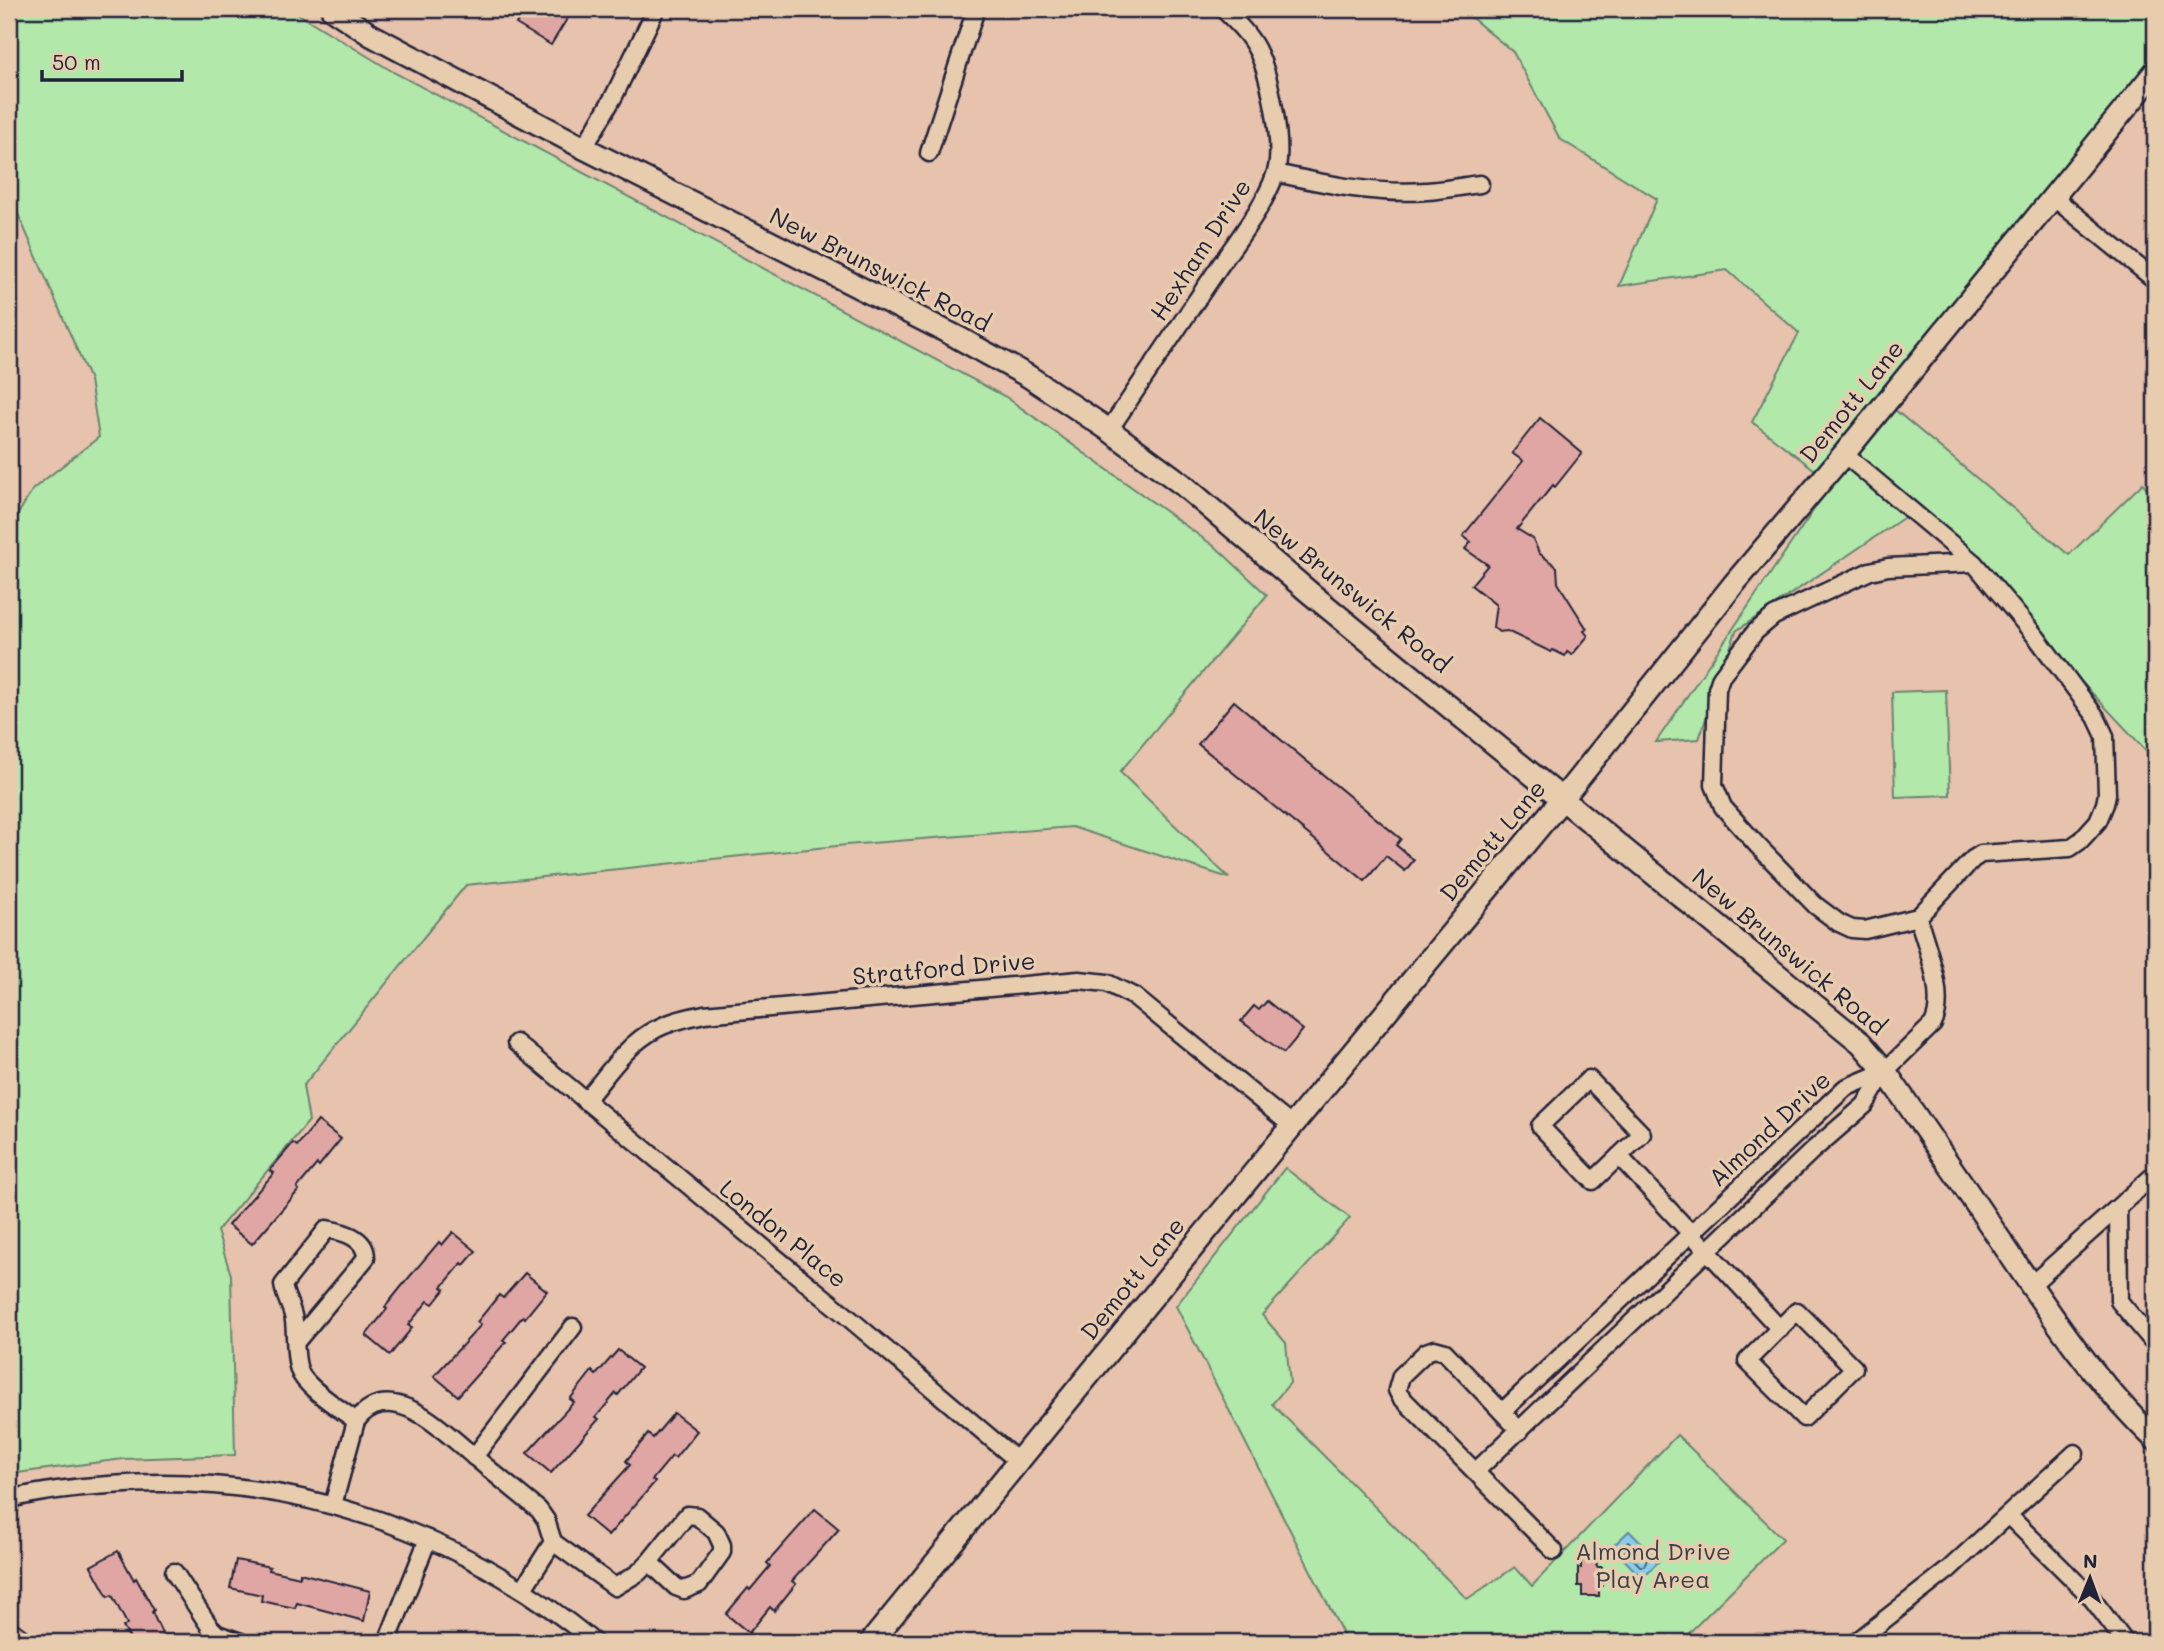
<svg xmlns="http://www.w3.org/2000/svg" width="2164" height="1651" viewBox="0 0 2164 1651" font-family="Mali,sans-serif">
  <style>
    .green { fill: #b2e8aa; stroke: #6a8572; stroke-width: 2 }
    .water { fill: #8aceeb; stroke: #6089a5; stroke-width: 2 }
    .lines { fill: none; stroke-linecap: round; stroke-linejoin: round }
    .shore { stroke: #4c6781; stroke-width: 2 }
    .building { fill: #dfa6a3; stroke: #22223b; stroke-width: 2 }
    .street-casing { stroke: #22223b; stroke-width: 21 }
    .secondary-casing { stroke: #22223b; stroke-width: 26 }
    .street { stroke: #e7ccae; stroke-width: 16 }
    .secondary { stroke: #e7ccae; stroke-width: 21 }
    .labels { text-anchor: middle; stroke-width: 7; stroke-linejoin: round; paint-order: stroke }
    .street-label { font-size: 24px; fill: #22223b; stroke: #e7ccae }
    .park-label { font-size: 24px; fill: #38404c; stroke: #e7ccae }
  </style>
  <rect width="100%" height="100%" fill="#e7c2ac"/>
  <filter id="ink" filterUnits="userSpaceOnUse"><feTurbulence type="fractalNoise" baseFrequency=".0143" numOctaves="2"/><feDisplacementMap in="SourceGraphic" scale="14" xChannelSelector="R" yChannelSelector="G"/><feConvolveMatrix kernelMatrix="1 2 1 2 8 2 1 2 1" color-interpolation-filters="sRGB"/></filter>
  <g filter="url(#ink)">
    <!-- green -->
    <g class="green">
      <path d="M 9,9 L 290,9 L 395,73 L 1006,397 L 1218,549 L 1267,595 L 1120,772 L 1229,878 L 1072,827 L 846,845 L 466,885 L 303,1086 L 309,1121 L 217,1231 L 231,1275 L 235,1455 L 123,1459 L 9,1474 L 9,529 L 33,489 L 99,437 L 90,380 L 9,193 Z"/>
      <path d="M 1461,9 L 2155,9 L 2155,77 L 1894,409 L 2069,555 L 2143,483 L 2155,500 L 2155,760 L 1918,508 L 1736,631 L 1699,739 L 1656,742 L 1832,483 L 1752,422 L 1799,333 L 1727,270 L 1619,286 L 1657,199 L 1560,139 L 1513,52 Z"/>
      <path d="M 1946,690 L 1950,795 L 1895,797 L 1892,692 Z"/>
      <path d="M 1285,1168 L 1350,1218 L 1262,1315 L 1286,1343 L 1290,1383 L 1272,1404 L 1467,1599 L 1515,1567 L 1532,1586 L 1677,1435 L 1783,1539 L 1680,1642 L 1347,1642 L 1176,1306 Z"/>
    </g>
    <!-- water -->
    <path class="water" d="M 1629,1531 L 1659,1561 L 1642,1578 L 1612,1547 Z"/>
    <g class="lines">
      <!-- shore -->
      <path class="shore" d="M 1628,1542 L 1647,1559 L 1644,1566 L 1640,1566 L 1624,1549 L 1624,1546 Z"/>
    </g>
    <!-- building -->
    <g class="building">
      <path d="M 525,9 L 573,9 L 551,45 L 516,24 Z"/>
      <path d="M 1540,418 L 1582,453 L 1555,487 L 1553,485 L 1517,529 L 1533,539 L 1539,553 L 1557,567 L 1558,583 L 1587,629 L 1584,631 L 1588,636 L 1572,655 L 1567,652 L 1565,656 L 1553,650 L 1551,652 L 1507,631 L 1499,632 L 1493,627 L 1496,605 L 1471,585 L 1488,565 L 1465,549 L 1471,542 L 1463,536 L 1523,461 L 1512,453 Z"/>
      <path d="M 1234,701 L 1401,839 L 1396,845 L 1414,860 L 1405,871 L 1386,856 L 1365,881 L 1198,744 Z"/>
      <path d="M 1267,1001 L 1303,1030 L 1284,1053 L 1241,1021 L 1254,1006 L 1259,1010 Z"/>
      <path d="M 318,1121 L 341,1139 L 319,1166 L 317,1164 L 297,1188 L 299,1190 L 252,1244 L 228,1225 L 274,1173 L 270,1170 L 293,1143 L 297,1146 Z"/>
      <path d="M 453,1232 L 476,1251 L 464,1265 L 462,1263 L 442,1287 L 445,1289 L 433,1304 L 428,1301 L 408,1325 L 412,1328 L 390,1355 L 366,1335 L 387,1309 L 385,1307 L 406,1281 L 439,1242 L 442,1245 Z"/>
      <path d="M 525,1273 L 547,1291 L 525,1318 L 523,1316 L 503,1340 L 506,1342 L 458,1396 L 434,1376 L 481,1325 L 477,1322 L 499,1295 L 503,1298 Z"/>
      <path d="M 618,1350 L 640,1368 L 618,1395 L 616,1393 L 596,1417 L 599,1419 L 551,1473 L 527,1453 L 574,1402 L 570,1399 L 592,1371 L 596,1375 Z"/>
      <path d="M 674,1413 L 697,1431 L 675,1458 L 672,1456 L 652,1480 L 655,1482 L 608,1536 L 584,1516 L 630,1465 L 626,1461 L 648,1434 L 653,1438 Z"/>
      <path d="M 815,1509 L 839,1529 L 792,1581 L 796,1584 L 774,1611 L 770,1607 L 749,1633 L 726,1614 L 748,1588 L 750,1590 L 770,1566 L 767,1563 Z"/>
      <path d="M 118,1551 L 134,1580 L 136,1578 L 154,1610 L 152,1612 L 166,1642 L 132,1642 L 123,1627 L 127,1624 L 112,1595 L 108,1597 L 91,1566 Z"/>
      <path d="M 1581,1556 L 1596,1556 L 1597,1567 L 1602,1567 L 1602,1586 L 1599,1586 L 1599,1596 L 1582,1596 L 1582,1586 L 1578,1586 L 1578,1568 L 1581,1568 Z"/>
      <path d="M 236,1560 L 270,1567 L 269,1570 L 300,1577 L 300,1573 L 370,1591 L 364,1621 L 297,1603 L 295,1608 L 261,1601 L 262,1595 L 230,1588 Z"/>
      <path d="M 9,1617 L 42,1642 L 9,1642 Z"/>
    </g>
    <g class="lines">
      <!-- street casing -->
      <g class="street-casing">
        <g id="street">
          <path d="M 584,148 L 614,96 L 656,9"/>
          <path d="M 929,153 L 976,9"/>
          <path d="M 1276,173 C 1326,184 1375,195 1427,191 C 1445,190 1463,186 1480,184"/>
          <path d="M 2053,197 L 2155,280"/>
          <path d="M 1109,430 C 1145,377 1181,324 1217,270 C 1235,243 1265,205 1275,175 C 1285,148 1270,75 1257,50 C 1249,34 1235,21 1223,9"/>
          <path d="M 1844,454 L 1974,563 L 2037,638 L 2096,717 L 2105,736 L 2107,794 L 2105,804 L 2098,821 L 2080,841 L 2070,848 L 1981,854 L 1973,859 L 1918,917 L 1865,930 L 1852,929 L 1839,923 L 1815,905 L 1757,845 L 1723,807 L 1714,785 L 1717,689 L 1721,677 L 1755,632 L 1774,616 L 1870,571 L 1888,567 L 1974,563"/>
          <path d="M 516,1043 L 843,1313 L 1019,1462"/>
          <path d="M 1589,1079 L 1642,1134 L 1593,1181 L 1540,1126 Z"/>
          <path d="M 585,1101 C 606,1077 626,1044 656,1029 C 671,1021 687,1018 704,1014 L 1079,980 L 1107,983 L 1135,997 L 1292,1126"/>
          <path d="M 1619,1156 L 1780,1329"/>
          <path d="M 2118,1208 L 2119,1301 L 2155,1344"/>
          <path d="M 2031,1285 L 2155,1174"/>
          <path d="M 1797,1311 L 1854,1368 L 1804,1418 L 1747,1361 Z"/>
          <path d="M 296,1342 L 366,1258 C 366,1237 343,1232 327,1229 L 283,1285 C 285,1298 293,1309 294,1321 C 296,1337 294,1355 299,1370 C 304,1387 342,1410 356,1421"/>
          <path d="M 1502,1412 L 1845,1088 L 1885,1071"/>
          <path d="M 1520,1431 L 1445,1352 L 1434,1349 L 1426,1352 L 1401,1376 L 1397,1390 L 1400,1396 L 1554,1551"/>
          <path d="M 474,1457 L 573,1327"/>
          <path d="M 1476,1471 L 1813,1150 L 1865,1105 L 1885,1071 L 1933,1024 C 1947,996 1926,946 1918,917"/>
          <path d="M 9,1499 C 42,1491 75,1487 109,1485 C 287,1471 457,1529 594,1642"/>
          <path d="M 333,1505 L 356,1421 C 392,1374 447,1435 477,1459 C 497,1476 518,1493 539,1510 L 546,1520 L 553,1542 L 615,1587 L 638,1573 L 649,1562 L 687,1515 L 697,1516 L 716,1532 L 722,1545 L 722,1552 L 699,1584 L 684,1590 L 676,1587 L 649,1562"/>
          <path d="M 2009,1516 L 2090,1596 L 2125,1642"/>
          <path d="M 174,1572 L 210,1627 L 217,1634 L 241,1642"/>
          <path d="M 523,1589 L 553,1542"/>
          <path d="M 387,1642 L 428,1539"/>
          <path d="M 1856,1642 L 1948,1570 L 2075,1453"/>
        </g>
      </g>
      <!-- secondary casing -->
      <g class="secondary-casing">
        <g id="secondary">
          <path d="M 332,9 L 371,35 L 584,148 L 957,337 L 1028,376 L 1109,430 L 1182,484 L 1310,593 L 1861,1043 L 1885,1071 C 1927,1132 1968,1192 2009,1253 C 2053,1318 2098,1385 2155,1439"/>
          <path d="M 871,1642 L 1292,1126 L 1563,798 L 1733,585 L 1844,454 L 2155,72"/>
        </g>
      </g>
      <!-- street -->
      <use href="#street" class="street"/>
      <!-- secondary -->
      <use href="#secondary" class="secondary"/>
    </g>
  </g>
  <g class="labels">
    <!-- street labels -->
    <g class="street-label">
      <text transform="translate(1201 250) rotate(-57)" y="8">Hexham Drive</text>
      <text transform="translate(880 270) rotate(27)" y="8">New Brunswick Road</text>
      <text transform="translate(1852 402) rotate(-51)" y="8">Demott Lane</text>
      <text transform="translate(1352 591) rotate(39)" y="8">New Brunswick Road</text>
      <text transform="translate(1493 841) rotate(-50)" y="8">Demott Lane</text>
      <text transform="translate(1789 952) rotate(40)" y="8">New Brunswick Road</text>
      <text transform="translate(944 969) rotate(-5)" y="8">Stratford Drive</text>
      <text transform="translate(1770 1129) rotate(-43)" y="8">Almond Drive</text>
      <text transform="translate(783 1234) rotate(39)" y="8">London Place</text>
      <text transform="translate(1133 1279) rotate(-51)" y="8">Demott Lane</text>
    </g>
    <!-- park labels -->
    <g class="park-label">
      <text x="1653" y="1560">Almond Drive<tspan x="1653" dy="28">Play Area</tspan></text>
    </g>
  </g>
  <!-- margin -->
  <rect width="2164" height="1651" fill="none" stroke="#e7ccae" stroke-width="35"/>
  <rect x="18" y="18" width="2129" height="1616" fill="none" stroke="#22223b" stroke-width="2.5" filter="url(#ink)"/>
  <!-- north arrow -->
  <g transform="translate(2090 1578) rotate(1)" stroke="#e7ccae" stroke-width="5" paint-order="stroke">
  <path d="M0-5L12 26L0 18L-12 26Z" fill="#22223b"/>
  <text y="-10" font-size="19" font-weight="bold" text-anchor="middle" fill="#22223b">N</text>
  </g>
  <!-- scale -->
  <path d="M42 70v10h140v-10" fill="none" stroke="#22223b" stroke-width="3.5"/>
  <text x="52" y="70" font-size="21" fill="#22223b" stroke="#e7ccae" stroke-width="5" paint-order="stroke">50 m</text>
</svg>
